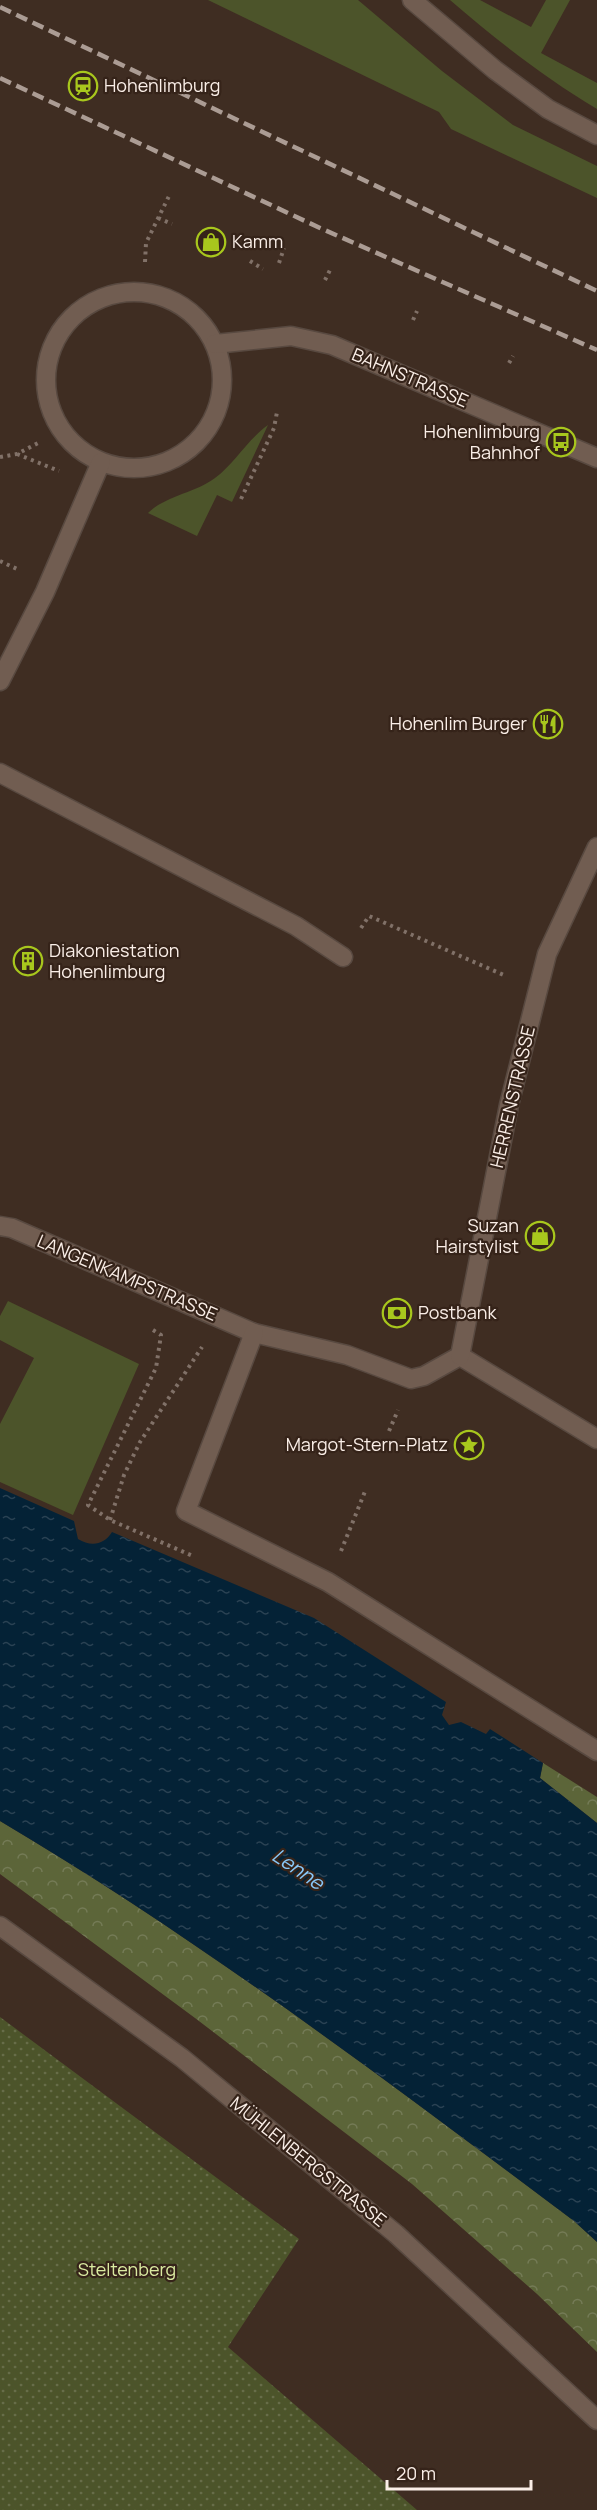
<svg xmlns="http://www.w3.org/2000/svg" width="597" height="2510" viewBox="0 0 597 2510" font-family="Manrope,sans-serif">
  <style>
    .grass { fill: #4c542a }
    .forest { fill: url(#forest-crowns) }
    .park { fill: url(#park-dots) }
    .water { fill: url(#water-ripples) }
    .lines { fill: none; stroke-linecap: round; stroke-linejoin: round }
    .minor-casing { stroke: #584940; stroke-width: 21 }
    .path { stroke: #817168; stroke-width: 4; stroke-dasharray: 3 4.5; stroke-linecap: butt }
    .minor { stroke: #715d51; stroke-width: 18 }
    .rail { stroke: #ab9c94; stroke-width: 4.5; stroke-dasharray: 12 6; stroke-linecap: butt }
    .labels { text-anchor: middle; stroke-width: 4.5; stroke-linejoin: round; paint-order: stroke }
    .poi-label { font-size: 18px; fill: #faeee7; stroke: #352319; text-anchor: start }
    .street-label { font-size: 18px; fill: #faeee7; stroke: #352319 }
    .park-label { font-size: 18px; fill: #daeaa1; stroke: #352319 }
    .water-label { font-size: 20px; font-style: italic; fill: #88c7f8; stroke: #352319 }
  </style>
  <defs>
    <pattern id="forest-crowns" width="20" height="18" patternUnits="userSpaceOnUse" patternTransform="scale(1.5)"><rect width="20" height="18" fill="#5c6539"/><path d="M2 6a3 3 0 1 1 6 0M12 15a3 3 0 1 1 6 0" fill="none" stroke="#747b56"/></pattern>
    <pattern id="park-dots" width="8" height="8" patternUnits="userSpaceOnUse" patternTransform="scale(1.5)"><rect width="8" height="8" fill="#4c542a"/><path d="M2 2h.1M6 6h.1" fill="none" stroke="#676d49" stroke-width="1.8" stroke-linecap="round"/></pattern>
    <pattern id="water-ripples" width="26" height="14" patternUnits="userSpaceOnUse" patternTransform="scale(1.5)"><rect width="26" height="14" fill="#042236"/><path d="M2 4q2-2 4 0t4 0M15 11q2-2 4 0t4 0" fill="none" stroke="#2a4253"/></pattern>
  </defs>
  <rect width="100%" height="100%" fill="#3f2d22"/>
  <!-- grass -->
  <g class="grass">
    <path d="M 208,0 L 358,0 L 442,71 L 513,125 L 597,166 L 597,198 L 451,129 L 439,112 Z"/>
    <path d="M 450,0 L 480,0 L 531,27 L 546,0 L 570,0 L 541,53 L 597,83 L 597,109 C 545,78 496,40 450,0 Z"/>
    <path d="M 268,425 L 232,502 L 217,495 L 197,536 L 148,513 C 165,496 195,493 215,478 C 235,463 247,440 268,425 Z"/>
    <path d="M 8,1301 L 139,1364 L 73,1515 L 0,1482 L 0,1424 L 34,1358 L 0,1340 L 0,1316 Z"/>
  </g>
  <!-- forest -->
  <g class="forest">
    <path d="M 543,1763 L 597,1797 L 597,1823 L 540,1778 Z"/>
    <path d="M 0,1821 C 201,1940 387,2081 574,2221 L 597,2242 L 597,2352 L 537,2294 L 412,2184 L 195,2018 L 0,1874 Z"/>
  </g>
  <!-- park -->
  <path class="park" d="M 0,2017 L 299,2239 L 228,2347 L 417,2510 L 0,2510 Z"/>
  <!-- water -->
  <path class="water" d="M 0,1488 L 74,1521 L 78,1539 C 91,1547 104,1545 112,1532 L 314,1618 L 446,1702 L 442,1715 L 449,1725 L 461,1722 L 486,1734 L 490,1729 L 543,1763 L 540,1778 L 597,1823 L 597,2242 L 574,2221 C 387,2081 201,1940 0,1821 Z"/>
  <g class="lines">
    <!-- minor casing -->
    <g class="minor-casing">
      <g id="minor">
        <path d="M 412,0 L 495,70 L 548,109 L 597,135"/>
        <circle cx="134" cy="380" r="88"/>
        <path d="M 215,344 L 291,336 L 332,345 L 597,458"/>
        <path d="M 0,681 L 45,592 L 101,462"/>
        <path d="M 0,773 L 296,926 L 343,957"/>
        <path d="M 0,1226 L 12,1228 L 254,1333 L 347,1355 L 411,1379 L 424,1376 L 460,1356 L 597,1439"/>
        <path d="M 254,1333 L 186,1511 L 328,1582 L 597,1751"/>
        <path d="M 460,1356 L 509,1105 L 547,954 L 597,847"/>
        <path d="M 0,1926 L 182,2058 L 396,2234 L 597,2420"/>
      </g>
    </g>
    <!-- path -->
    <g class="path">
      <path d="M 158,218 L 172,224"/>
      <path d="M 250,261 L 263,269"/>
      <path d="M 145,262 L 146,243 L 170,194"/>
      <path d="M 279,263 L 284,248"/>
      <path d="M 325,280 L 330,270"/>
      <path d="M 413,320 L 417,311"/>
      <path d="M 509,363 L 513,356"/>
      <path d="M 17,454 L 59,471"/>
      <path d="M 0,457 L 17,454 L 40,442"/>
      <path d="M 241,499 L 274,428 L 277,412"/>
      <path d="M 0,561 L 17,569"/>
      <path d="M 361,928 L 369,916 L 506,976"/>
      <path d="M 153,1330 L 161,1335 L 156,1368 L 88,1505 L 110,1520 L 193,1556"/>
      <path d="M 389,1431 L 398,1410"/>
      <path d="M 110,1520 L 124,1475 L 140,1442 L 202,1347"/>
      <path d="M 341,1551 L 366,1489"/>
    </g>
    <!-- minor -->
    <use href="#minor" class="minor"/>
    <!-- rail -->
    <g class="rail">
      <path d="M 0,7 L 597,291"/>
      <path d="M 0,78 L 320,228 L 597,350"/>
    </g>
  </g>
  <!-- icons -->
  <defs>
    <g id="station-ring" transform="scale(1.5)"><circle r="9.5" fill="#352319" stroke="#a8c71d" stroke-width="1.5"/><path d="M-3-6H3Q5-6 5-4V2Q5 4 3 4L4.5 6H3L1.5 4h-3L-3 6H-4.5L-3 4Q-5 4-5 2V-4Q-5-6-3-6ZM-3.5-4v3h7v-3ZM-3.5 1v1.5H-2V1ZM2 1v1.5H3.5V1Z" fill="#a8c71d"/></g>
    <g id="shop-ring" transform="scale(1.5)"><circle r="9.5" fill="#352319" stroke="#a8c71d" stroke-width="1.5"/><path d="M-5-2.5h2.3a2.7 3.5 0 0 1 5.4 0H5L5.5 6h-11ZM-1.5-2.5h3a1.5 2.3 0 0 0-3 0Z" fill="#a8c71d"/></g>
    <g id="bus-ring" transform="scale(1.5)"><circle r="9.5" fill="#352319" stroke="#a8c71d" stroke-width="1.5"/><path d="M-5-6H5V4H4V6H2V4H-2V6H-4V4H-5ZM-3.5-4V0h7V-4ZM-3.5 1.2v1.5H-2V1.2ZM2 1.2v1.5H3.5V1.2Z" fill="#a8c71d"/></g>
    <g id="restaurant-ring" transform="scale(1.5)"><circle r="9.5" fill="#352319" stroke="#a8c71d" stroke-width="1.5"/><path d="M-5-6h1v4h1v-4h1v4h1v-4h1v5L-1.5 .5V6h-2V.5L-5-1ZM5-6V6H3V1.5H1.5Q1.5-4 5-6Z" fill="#a8c71d"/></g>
    <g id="building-ring" transform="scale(1.5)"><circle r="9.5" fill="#352319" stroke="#a8c71d" stroke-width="1.5"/><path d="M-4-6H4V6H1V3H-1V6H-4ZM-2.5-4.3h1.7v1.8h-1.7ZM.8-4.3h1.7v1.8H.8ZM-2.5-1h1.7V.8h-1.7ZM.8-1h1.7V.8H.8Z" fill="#a8c71d"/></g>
    <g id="bank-ring" transform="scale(1.5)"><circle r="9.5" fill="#352319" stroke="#a8c71d" stroke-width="1.5"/><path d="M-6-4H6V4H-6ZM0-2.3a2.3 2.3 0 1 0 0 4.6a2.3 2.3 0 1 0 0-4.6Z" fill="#a8c71d"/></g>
    <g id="sight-ring" transform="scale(1.5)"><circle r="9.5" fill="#352319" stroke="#a8c71d" stroke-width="1.5"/><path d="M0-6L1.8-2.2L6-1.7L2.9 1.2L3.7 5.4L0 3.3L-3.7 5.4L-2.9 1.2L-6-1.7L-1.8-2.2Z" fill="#a8c71d"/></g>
  </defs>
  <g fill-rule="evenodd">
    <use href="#station-ring" x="83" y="86"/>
    <use href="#shop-ring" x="211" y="242"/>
    <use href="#bus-ring" x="561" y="442"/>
    <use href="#restaurant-ring" x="548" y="724"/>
    <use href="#building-ring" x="28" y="961"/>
    <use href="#shop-ring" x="540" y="1236"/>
    <use href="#bank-ring" x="397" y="1313"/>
    <use href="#sight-ring" x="469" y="1445"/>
  </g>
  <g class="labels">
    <!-- poi labels -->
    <g class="poi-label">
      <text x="104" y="92">Hohenlimburg</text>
      <text x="232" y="248">Kamm</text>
      <text x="540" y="438" text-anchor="end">Hohenlimburg<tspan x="540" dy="21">Bahnhof</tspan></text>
      <text x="527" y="730" text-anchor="end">Hohenlim Burger</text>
      <text x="49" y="957">Diakoniestation<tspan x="49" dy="21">Hohenlimburg</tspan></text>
      <text x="519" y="1232" text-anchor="end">Suzan<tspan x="519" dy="21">Hairstylist</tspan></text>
      <text x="418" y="1319">Postbank</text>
      <text x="448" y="1451" text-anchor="end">Margot-Stern-Platz</text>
    </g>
    <!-- street labels -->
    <g class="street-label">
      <text transform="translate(410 378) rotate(23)" y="6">BAHNSTRASSE</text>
      <text transform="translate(513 1097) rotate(-77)" y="6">HERRENSTRASSE</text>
      <text transform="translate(127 1278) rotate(23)" y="6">LANGENKAMPSTRASSE</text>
      <text transform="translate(308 2162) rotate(39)" y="6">MÜHLENBERGSTRASSE</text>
    </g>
    <!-- park labels -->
    <g class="park-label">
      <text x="127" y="2276">Steltenberg</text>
    </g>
    <!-- water labels -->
    <g class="water-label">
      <text transform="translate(298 1869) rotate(34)" y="7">Lenne</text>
    </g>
  </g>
  <!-- scale -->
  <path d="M387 2480v9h144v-9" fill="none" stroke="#faeee7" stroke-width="3"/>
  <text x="396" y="2480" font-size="18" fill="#faeee7" stroke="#352319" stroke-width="4.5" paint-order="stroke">20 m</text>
</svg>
